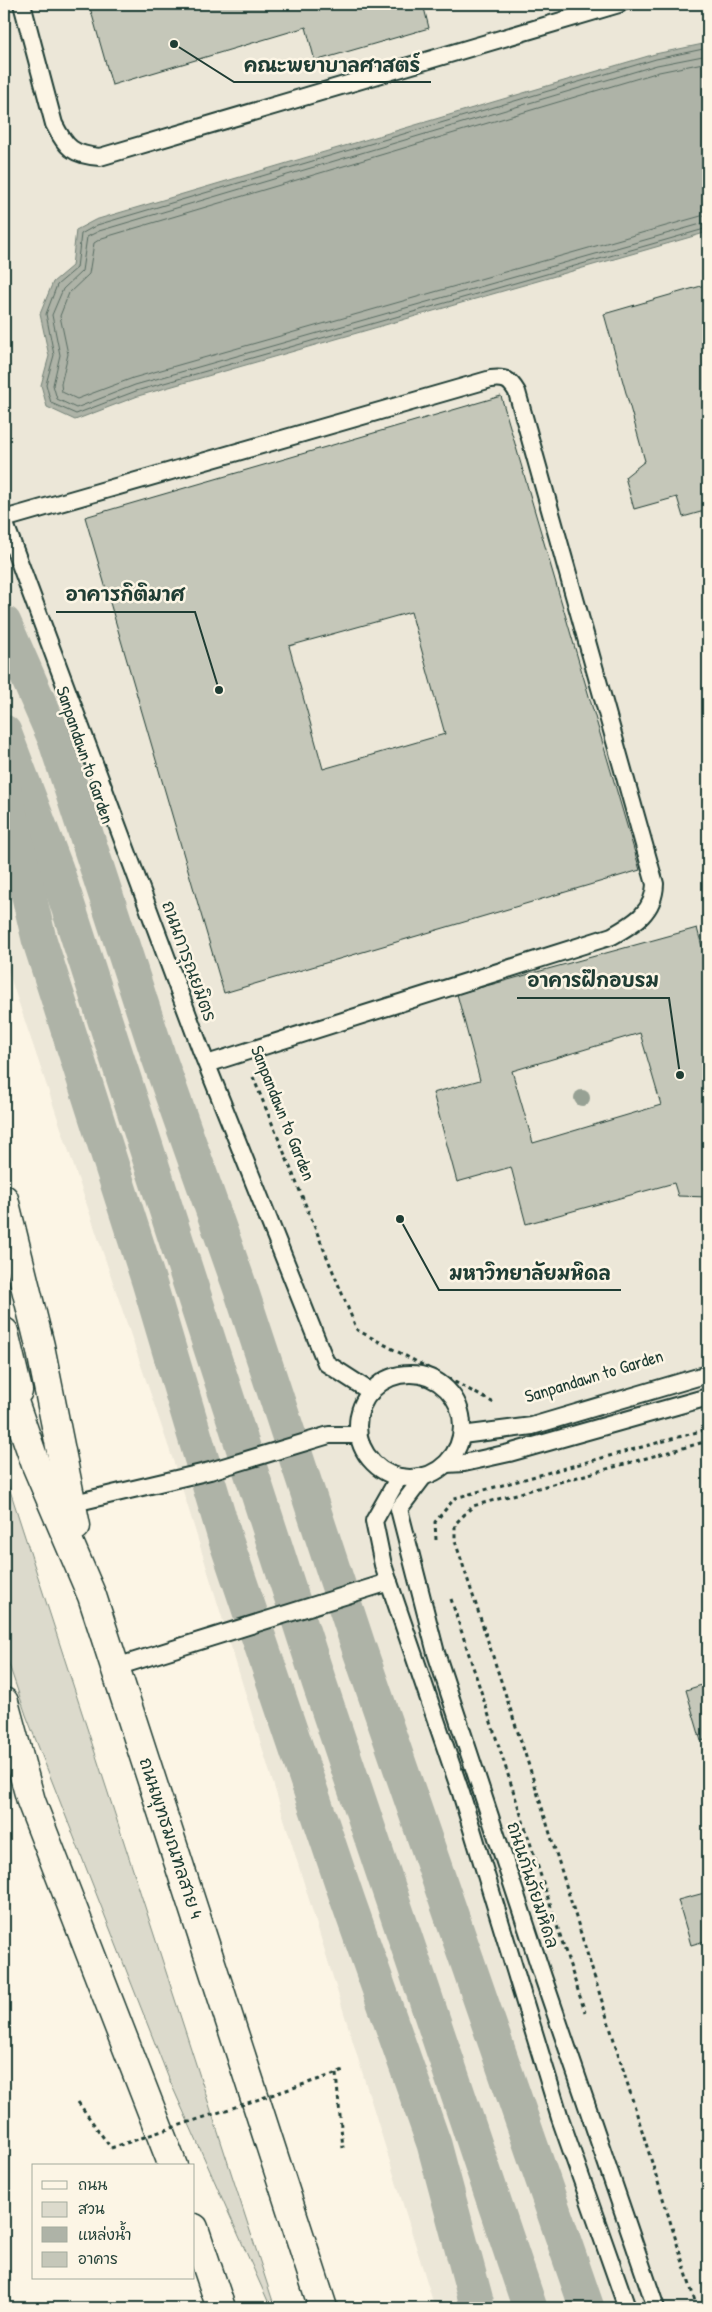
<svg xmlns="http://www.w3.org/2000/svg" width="712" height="2312" viewBox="0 0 712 2312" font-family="'Patrick Hand','Playpen Sans Thai',sans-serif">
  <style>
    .built { fill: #ece7d8 }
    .green { fill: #dcdacc; stroke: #7e8c80 }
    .water { fill: #aeb3a7; stroke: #758479 }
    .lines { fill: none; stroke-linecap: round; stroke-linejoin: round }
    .shore { stroke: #586c62; stroke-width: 1 }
    .canal { stroke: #aeb3a7; stroke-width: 35 }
    .building { fill: #c5c7b9; stroke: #1f3d34; fill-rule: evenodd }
    .lane-casing { stroke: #1f3d34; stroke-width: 20 }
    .secondary-casing { stroke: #1f3d34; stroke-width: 31 }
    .path { stroke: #1f3d34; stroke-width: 3; stroke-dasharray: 4 4; stroke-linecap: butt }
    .lane { stroke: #fcf5e5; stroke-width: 16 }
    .secondary { stroke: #fcf5e5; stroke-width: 28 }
    .path-bridge { stroke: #1f3d34; stroke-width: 3; stroke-dasharray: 4 4; stroke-linecap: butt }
    .tree { fill: #97a194 }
    .labels { text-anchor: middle; stroke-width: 5; stroke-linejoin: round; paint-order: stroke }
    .street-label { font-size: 18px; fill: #1f3d34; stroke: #fcf5e5 }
    .leader { fill: none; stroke: #1f3d34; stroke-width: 2 }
    .callout-dot { fill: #1f3d34; stroke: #fcf5e5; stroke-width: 2 }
    .callout-label { font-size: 19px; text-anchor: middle; font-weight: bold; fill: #1f3d34; stroke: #fcf5e5; stroke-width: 5; stroke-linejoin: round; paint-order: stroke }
  </style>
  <rect width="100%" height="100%" fill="#fcf5e5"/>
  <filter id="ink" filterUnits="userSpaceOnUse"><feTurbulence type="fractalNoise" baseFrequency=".02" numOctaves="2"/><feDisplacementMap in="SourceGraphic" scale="10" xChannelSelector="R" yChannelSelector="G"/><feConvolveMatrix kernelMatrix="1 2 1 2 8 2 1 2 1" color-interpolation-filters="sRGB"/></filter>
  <g filter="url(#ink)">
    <!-- built -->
    <path class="built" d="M 4,4 L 708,4 L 708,2308 L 435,2308 L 179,1478 L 4,959 Z"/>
    <!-- green -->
    <path class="green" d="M 4,1472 L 275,2308 L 271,2308 L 169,2079 L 26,1715 L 4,1650 Z"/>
    <!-- water -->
    <path class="water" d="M 708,43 L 708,232 L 138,396 L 75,420 L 47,407 L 41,385 L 49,356 L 40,314 L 53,282 L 72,266 L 76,230 L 95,220 L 655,54 Z"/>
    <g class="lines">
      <!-- shore -->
      <g class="shore">
        <path d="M 708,48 L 656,59 L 97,225 L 81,234 L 77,268 L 57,285 L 46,314 L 54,355 L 46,384 L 51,403 L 76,414 L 136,391 L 708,228"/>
        <path d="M 708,55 L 657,65 L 99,231 L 87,237 L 82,271 L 63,289 L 52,315 L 60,355 L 53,385 L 57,399 L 76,408 L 135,385 L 708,222"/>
        <path d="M 708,62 L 659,72 L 102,238 L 94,243 L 89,274 L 69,293 L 60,316 L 68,354 L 61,384 L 62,392 L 77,399 L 133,378 L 708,214"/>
      </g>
      <!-- canal -->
      <g class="canal">
        <path d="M 4,623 L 55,739 L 158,1055 L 241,1290 L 359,1648 L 587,2308"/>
        <path d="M 4,732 L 56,869 L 319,1682 L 530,2308"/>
        <path d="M 4,790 L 39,939 L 149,1282 L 226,1541 L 348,1901 L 434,2144 L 478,2308"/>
      </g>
    </g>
    <!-- building -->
    <g class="building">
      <path d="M 89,4 L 423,4 L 429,28 L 315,61 L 306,27 L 112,85 Z"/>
      <path d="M 708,284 L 708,510 L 683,517 L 677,497 L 634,509 L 625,477 L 645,461 L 604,314 Z"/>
      <path d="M 501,396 L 640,870 L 224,993 L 85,517 ZM 411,612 L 445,734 L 323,769 L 289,646 Z"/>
      <path d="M 708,835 L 708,849 L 704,836 Z"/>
      <path d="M 697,928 L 708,969 L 708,1197 L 678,1196 L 674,1183 L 526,1224 L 511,1167 L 457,1182 L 433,1093 L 480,1080 L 457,994 ZM 640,1033 L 661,1105 L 533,1143 L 512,1071 Z"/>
      <path d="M 708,1683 L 708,1739 L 701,1741 L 686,1690 Z"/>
      <path d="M 708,1892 L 708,1940 L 691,1945 L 678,1900 Z"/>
    </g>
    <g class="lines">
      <!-- lane casing -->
      <g class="lane-casing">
        <g id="lane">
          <path d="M 22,4 L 54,124 C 66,148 73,155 100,157 L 619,4"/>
          <path d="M 4,519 L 491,379 C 505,377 510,380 517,392 L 655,884 C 654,912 635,923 612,936 L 207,1064"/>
          <path d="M 4,521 L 201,1050 L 326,1363 L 371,1392"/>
          <circle cx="410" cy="1426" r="52"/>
          <path d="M 462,1435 L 532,1426 L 708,1374"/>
          <path d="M 446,1464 L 464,1463 L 509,1453 L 708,1397"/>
          <path d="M 424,1476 L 399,1509 L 436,1653 L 543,1977 L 656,2308"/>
          <path d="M 399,1477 L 374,1521 L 383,1565 L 461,1793 L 560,2118 L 627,2308"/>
          <path d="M 70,1504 L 210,1471 L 329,1435 L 358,1435"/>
          <path d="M 116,1667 L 389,1582"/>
        </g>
      </g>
      <!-- secondary casing -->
      <g class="secondary-casing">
        <g id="secondary">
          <path d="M 4,1199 L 40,1346 L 76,1526"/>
          <path d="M 4,1332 L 18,1391"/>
          <path d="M 4,1373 L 36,1465 L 92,1596 L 323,2308"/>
          <path d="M 4,1702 L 31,1801 L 173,2166"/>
          <path d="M 194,2228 L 221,2308"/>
        </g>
      </g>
      <!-- path -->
      <g class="path">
        <path d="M 253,1077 L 357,1330 L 496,1404"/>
        <path d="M 436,1540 L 435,1522 L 455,1498 L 708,1429"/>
        <path d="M 451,1599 L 585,2012"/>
        <path d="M 336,2074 L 343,2148"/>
        <path d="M 78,2102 L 111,2148"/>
        <path d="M 697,2308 L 530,1769 L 455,1541 L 455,1524 L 473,1506 L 708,1441"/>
      </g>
      <!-- lane -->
      <use href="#lane" class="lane"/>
      <!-- secondary -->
      <use href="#secondary" class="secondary"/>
      <!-- path-bridge -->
      <path class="path-bridge" d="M 111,2148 L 344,2071"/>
    </g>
    <!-- trees -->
    <circle class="tree" cx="582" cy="1098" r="8"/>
  </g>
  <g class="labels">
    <!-- street labels -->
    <g class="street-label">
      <text transform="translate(85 755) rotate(71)" y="6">Sanpandawn to Garden</text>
      <text transform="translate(189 961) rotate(70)" y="6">ถนนการุณยมิตร</text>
      <text transform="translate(283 1113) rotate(68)" y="6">Sanpandawn to Garden</text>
      <text transform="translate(594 1376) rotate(-17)" y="6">Sanpandawn to Garden</text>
      <text transform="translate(171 1838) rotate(72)" y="6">ถนนพุทธมณฑลสาย 4</text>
      <text transform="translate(533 1885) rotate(72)" y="6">ถนนกันภัยมหิดล</text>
    </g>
  </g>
  <!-- callouts -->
  <path class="leader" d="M174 44L234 82H431M219 690L195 612H56M680 1075L669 998H517M400 1219L439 1290H621"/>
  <g class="callout-dot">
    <circle cx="174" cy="44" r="5"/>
    <circle cx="219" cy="690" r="5"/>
    <circle cx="680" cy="1075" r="5"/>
    <circle cx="400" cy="1219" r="5"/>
  </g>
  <g class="callout-label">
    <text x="332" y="72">คณะพยาบาลศาสตร์</text>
    <text x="125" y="601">อาคารกิติมาศ</text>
    <text x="593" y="987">อาคารฝึกอบรม</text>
    <text x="530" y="1280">มหาวิทยาลัยมหิดล</text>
  </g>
  <!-- margin -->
  <rect width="712" height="2312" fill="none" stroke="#fcf5e5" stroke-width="20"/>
  <rect x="10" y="10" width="692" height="2292" fill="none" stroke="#1f3d34" stroke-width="2" filter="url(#ink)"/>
  <!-- legend -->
  <rect x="32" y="2164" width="162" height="115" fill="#fcf5e5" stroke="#a4ab9e"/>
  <rect x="42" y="2181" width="25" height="8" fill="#fcf5e5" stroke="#a4ab9e"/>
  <text x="78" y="2190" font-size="15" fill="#1f3d34">ถนน</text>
  <rect x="42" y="2202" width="25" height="15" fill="#dcdacc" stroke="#a4ab9e"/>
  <text x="78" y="2214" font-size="15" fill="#1f3d34">สวน</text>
  <rect x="42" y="2227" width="25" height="15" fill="#aeb3a7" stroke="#a4ab9e"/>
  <text x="78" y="2240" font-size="15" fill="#1f3d34">แหล่งน้ำ</text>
  <rect x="42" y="2252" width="25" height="15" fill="#c5c7b9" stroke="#a4ab9e"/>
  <text x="78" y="2264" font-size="15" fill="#1f3d34">อาคาร</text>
</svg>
